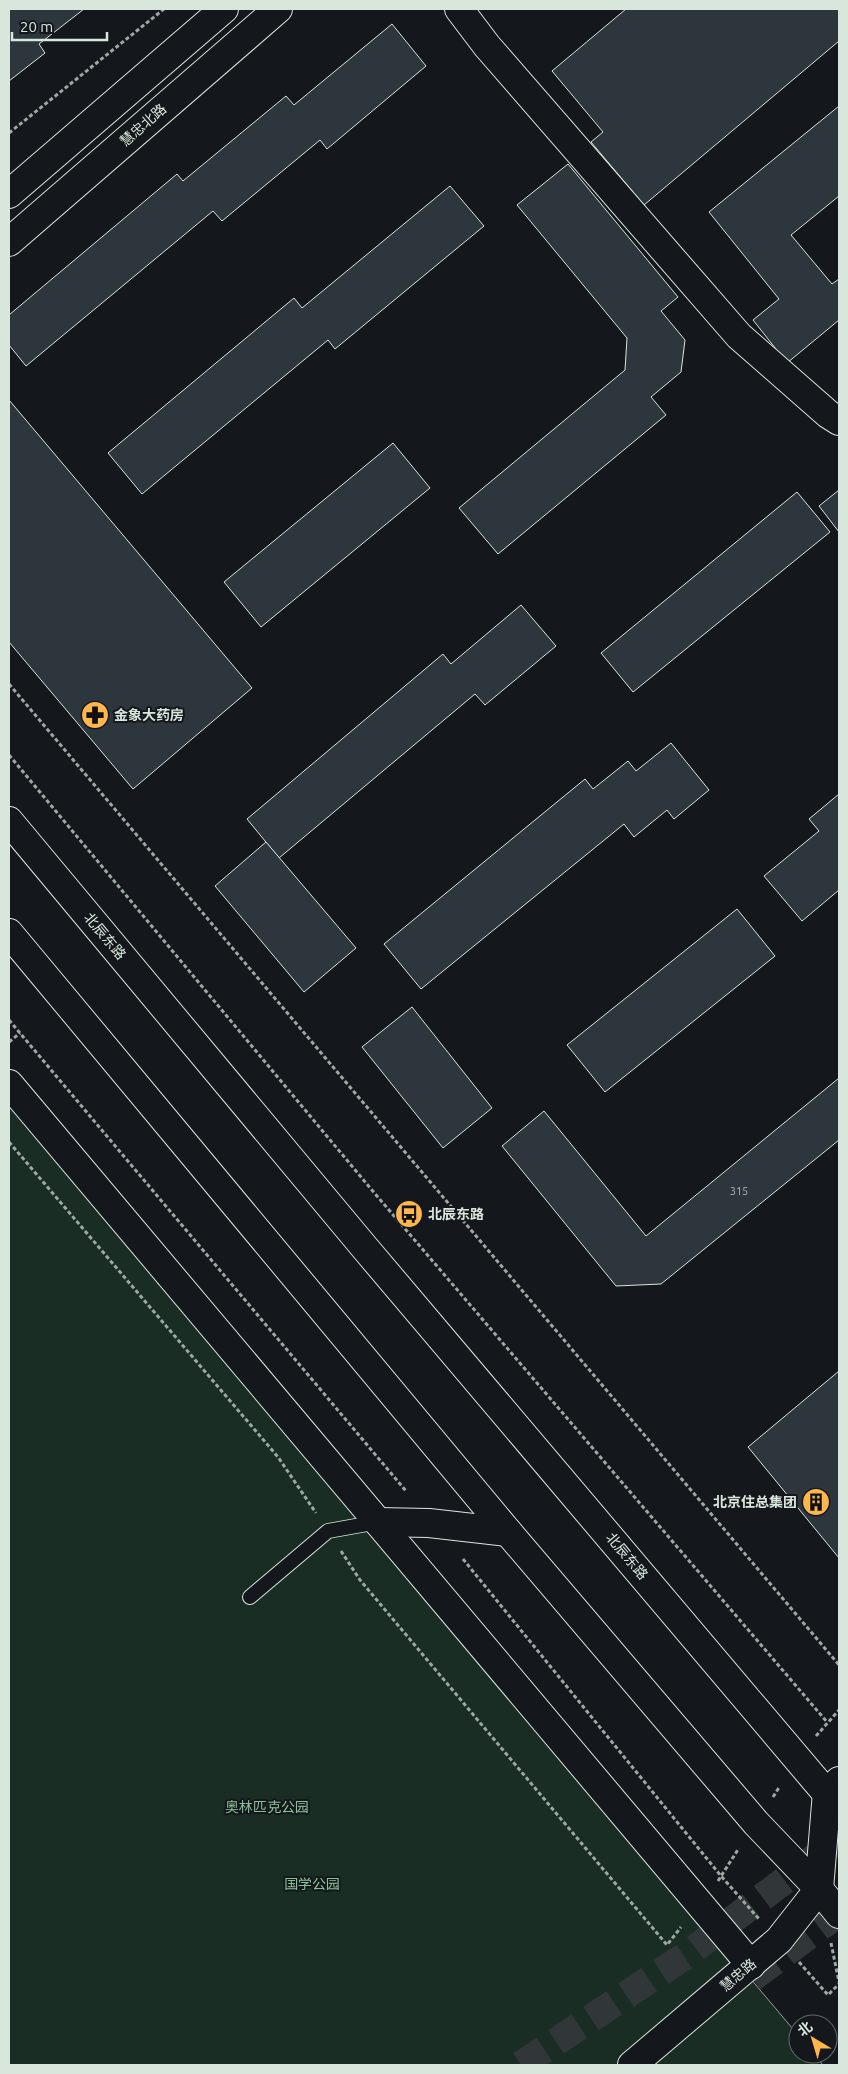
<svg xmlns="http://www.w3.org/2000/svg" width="848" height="2074" viewBox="0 0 848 2074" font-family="Ubuntu,'Noto Sans SC',sans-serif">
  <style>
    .green { fill: #1a2d24; stroke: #939e99 }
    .building { fill: #2c363c; stroke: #d8e6dc }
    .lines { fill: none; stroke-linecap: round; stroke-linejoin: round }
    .secondary-tunnel { stroke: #313739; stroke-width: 28; stroke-dasharray: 28 14; stroke-linecap: butt }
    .service-casing { stroke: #d8e6dc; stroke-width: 16 }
    .minor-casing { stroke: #d8e6dc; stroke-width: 30 }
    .tertiary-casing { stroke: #d8e6dc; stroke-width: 30 }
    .secondary-casing { stroke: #d8e6dc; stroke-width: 30 }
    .path { stroke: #9da8a2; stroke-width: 3; stroke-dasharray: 4 2.5; stroke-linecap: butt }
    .service { stroke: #14181c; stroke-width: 14 }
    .minor { stroke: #14181c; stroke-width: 28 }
    .tertiary { stroke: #14181c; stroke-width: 28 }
    .secondary { stroke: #14181c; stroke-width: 28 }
    .labels { text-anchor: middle; stroke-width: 4; stroke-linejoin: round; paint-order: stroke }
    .number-label { font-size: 11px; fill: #adbab4 }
    .street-label { font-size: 14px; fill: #d8e6dc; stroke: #14181c }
    .poi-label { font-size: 14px; font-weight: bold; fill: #d8e6dc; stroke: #14181c; text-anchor: start }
    .park-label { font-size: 14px; fill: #8ac095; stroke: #14181c }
  </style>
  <rect width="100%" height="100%" fill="#14181c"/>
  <!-- green -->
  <path class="green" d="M 9,1099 L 798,2035 L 798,2054 L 814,2054 L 823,2065 L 9,2065 Z"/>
  <!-- building -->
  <g class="building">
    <path d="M 9,9 L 84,9 L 39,44 L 45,53 L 9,81 Z"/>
    <path d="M 626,9 L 839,9 L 839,41 L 644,205 L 591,142 L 603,132 L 552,71 Z"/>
    <path d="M 392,24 L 426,66 L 327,149 L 320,140 L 222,221 L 213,211 L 26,366 L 9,345 L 9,315 L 177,174 L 183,181 L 286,96 L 294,105 Z"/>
    <path d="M 839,106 L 839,196 L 791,235 L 832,284 L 839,279 L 839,320 L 787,363 L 753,320 L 779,299 L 709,212 Z"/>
    <path d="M 568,164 L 678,297 L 661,311 L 685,340 L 681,372 L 651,397 L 666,415 L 498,554 L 459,508 L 625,370 L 627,338 L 517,205 Z"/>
    <path d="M 450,186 L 484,226 L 335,349 L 328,340 L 142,494 L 108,453 L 294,298 L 302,308 Z"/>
    <path d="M 9,400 L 252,688 L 133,789 L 9,642 Z"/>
    <path d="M 393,443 L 430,488 L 261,627 L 224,582 Z"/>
    <path d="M 839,490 L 839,532 L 819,506 Z"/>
    <path d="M 797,492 L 830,532 L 633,692 L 601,653 Z"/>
    <path d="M 521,605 L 556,646 L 485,705 L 475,694 L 279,858 L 247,819 L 443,654 L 451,664 Z"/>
    <path d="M 671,743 L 709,790 L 674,819 L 667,810 L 634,837 L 624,824 L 421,989 L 384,944 L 585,779 L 593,789 L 628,761 L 636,771 Z"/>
    <path d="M 839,794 L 839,890 L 802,921 L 764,876 L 819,831 L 809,819 Z"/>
    <path d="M 266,842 L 356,948 L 304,992 L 215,886 Z"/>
    <path d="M 737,909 L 775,956 L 605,1092 L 567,1045 Z"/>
    <path d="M 412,1007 L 492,1108 L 443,1148 L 362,1047 Z"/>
    <path d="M 839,1078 L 839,1140 L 661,1284 L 616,1286 L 502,1146 L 544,1111 L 646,1236 Z"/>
    <path d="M 839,1371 L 839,1558 L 748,1447 Z"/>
  </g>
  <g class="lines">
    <!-- secondary-tunnel -->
    <g class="secondary-tunnel">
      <path d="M 752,1978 L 839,1913"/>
      <path d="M 521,2065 L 685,1956 L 839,1839"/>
    </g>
    <!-- service casing -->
    <g class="service-casing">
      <path id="service" d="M 250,1597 L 328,1531 L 378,1522"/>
    </g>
    <!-- minor casing -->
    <g class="minor-casing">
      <g id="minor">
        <path d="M 459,9 L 487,46 L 739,336 L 828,414 L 839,421"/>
        <path d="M 9,1084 L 751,1965"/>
      </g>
    </g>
    <!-- tertiary casing -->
    <g class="tertiary-casing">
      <g id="tertiary">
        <path d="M 9,194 L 224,9"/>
        <path d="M 9,242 L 278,9"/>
        <path d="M 819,1889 L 827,1792 L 839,1781"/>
        <path d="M 632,2065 L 779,1940 L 819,1889"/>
      </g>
    </g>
    <!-- secondary casing -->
    <g class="secondary-casing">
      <g id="secondary">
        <path d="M 9,821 L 365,1248 L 839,1808"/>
        <path d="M 9,933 L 508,1532 L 756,1823 L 819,1889 L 839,1914"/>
        <path d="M 378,1522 L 429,1523 L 508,1532"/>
      </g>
    </g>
    <!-- path -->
    <g class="path">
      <path d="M 9,133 L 164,9"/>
      <path d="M 9,684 L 839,1665"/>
      <path d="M 9,755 L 371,1189 L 827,1722"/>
      <path d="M 9,1020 L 406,1491"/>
      <path d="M 9,1042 L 20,1033"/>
      <path d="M 9,1142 L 278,1457 L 316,1513"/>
      <path d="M 341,1551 L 360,1580 L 667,1945 L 681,1927"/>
      <path d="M 463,1559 L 721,1876 L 759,1919"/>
      <path d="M 816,1736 L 839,1710"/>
      <path d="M 773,1797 L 780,1786"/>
      <path d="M 718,1881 L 739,1848"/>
      <path d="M 831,1943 L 839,1982"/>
      <path d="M 799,1962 L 828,1995 L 839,1984"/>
    </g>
    <!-- service -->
    <use href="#service" class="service"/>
    <!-- minor -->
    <use href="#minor" class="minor"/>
    <!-- tertiary -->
    <use href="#tertiary" class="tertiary"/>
    <!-- secondary -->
    <use href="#secondary" class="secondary"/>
  </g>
  <!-- icons -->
  <defs>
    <g id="pharmacy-disc" transform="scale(1.4375)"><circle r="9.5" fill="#ffb74d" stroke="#14181c"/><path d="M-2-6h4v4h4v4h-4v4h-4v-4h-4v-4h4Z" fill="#111"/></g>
    <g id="bus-disc" transform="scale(1.4375)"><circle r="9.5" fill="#ffb74d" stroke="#14181c"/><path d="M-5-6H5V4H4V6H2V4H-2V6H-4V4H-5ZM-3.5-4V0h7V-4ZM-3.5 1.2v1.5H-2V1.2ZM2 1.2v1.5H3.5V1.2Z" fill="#111"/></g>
    <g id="building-disc" transform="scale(1.4375)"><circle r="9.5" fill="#ffb74d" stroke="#14181c"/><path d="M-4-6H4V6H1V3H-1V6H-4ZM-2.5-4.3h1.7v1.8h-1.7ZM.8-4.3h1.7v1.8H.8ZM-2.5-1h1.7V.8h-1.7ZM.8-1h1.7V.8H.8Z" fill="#111"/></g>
  </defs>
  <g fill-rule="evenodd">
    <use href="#pharmacy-disc" x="95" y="715"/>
    <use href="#bus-disc" x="409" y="1214"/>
    <use href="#building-disc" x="816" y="1502"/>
  </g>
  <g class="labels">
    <!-- number labels -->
    <g class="number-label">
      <text x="739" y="1195">315</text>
    </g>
    <!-- street labels -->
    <g class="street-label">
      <text transform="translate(143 125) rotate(-41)" y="5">慧忠北路</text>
      <text transform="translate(105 936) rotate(50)" y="5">北辰东路</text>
      <text transform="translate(627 1556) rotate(50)" y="5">北辰东路</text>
      <text transform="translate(738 1975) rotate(-40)" y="5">慧忠路</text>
    </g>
    <!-- poi labels -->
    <g class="poi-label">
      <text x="114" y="720">金象大药房</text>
      <text x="428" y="1219">北辰东路</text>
      <text x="797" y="1507" text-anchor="end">北京住总集团</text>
    </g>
    <!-- park labels -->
    <g class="park-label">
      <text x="267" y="1812">奥林匹克公园</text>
      <text x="312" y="1889">国学公园</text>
    </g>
  </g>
  <!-- border -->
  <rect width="848" height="2074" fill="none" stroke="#d8e6dc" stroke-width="20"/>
  <!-- north arrow -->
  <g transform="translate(813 2039) rotate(322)"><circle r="24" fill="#14181c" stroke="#626a69"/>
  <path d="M0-4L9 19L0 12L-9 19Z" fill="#ffb74d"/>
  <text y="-8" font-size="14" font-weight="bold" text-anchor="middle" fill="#d8e6dc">北</text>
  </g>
  <!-- scale -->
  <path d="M12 32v8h95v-8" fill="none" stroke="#d8e6dc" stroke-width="2.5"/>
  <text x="20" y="32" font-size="15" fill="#d8e6dc" stroke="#14181c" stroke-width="4" paint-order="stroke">20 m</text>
</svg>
